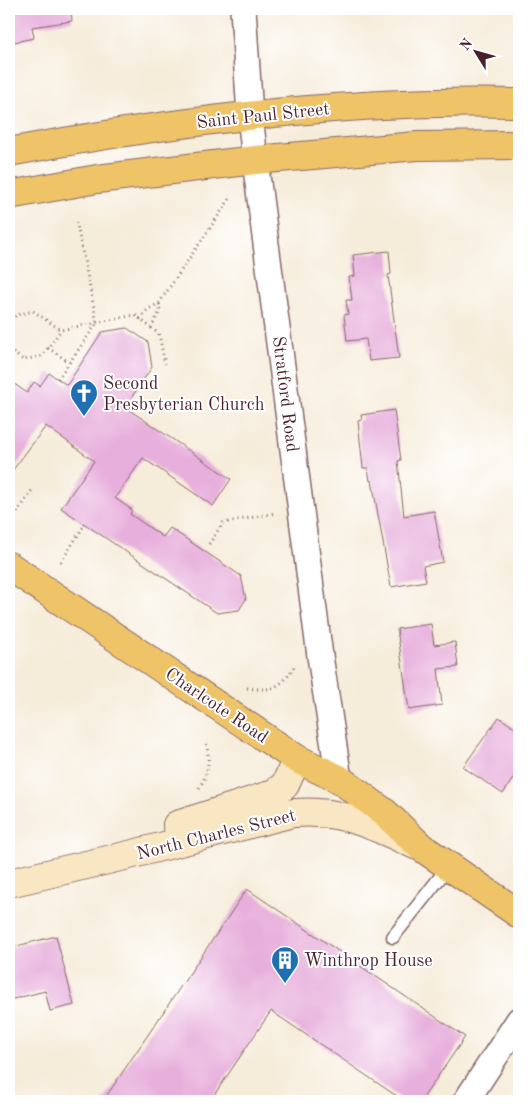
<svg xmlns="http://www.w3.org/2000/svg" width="528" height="1110" viewBox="0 0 528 1110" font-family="'Old Standard TT',serif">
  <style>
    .building { fill: #e7afdc }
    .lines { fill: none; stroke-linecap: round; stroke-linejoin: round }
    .service-casing { stroke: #866768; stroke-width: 15 }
    .minor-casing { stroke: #866768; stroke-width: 28 }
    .secondary-casing { stroke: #866768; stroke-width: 30 }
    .primary-casing { stroke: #866768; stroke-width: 30 }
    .path { stroke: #866768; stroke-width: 3; stroke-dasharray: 1 4; stroke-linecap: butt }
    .service { stroke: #fff; stroke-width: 12 }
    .minor { stroke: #fff; stroke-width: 25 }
    .secondary { stroke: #f9e7c3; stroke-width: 28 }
    .primary { stroke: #efc469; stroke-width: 28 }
    .labels { text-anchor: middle; stroke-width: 4; stroke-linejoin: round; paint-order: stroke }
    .street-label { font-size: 18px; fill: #4a1f2b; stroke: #fff }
    .poi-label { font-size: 18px; fill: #4a1f2b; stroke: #fff; text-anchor: start }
  </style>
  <rect width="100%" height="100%" fill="#fff"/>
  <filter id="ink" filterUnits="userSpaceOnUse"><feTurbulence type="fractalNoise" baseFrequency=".02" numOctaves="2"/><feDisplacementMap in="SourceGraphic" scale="10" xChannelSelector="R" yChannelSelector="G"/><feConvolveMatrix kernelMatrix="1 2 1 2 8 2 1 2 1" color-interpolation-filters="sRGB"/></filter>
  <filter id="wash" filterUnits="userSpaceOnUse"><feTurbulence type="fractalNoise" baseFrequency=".0096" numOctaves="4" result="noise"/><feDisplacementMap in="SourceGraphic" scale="20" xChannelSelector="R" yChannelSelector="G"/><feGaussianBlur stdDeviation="1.12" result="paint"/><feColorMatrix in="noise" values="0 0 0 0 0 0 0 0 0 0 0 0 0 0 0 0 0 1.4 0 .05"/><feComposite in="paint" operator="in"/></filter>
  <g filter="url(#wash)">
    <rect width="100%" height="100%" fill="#f6ecda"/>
    <g id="blocks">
      <!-- building -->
      <g class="building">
        <path d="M 9,9 L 71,9 L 72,21 L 32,27 L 34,38 L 9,43 Z"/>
        <path d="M 389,251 L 391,274 L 388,275 L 399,358 L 369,361 L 366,339 L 347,341 L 344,315 L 348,314 L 346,300 L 352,300 L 349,277 L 355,276 L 353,255 Z"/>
        <path d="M 127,328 L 148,342 L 152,367 L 125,407 L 231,479 L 213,506 L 143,458 L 115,498 L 132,510 L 130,514 L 163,537 L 170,528 L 241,576 L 246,599 L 239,610 L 217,613 L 61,508 L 94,461 L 46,426 L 9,475 L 9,380 L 27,393 L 34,382 L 40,386 L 49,373 L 67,385 L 102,332 Z"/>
        <path d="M 394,410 L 401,460 L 398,461 L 404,516 L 434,511 L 443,562 L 423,566 L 426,581 L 391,587 L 372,481 L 370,481 L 368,468 L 363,468 L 358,421 L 362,420 L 361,415 Z"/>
        <path d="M 431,624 L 434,645 L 455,642 L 458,667 L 438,669 L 442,705 L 409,710 L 397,629 Z"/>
        <path d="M 499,717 L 519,731 L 519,769 L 503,794 L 463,767 Z"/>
        <path d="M 247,889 L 465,1037 L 421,1101 L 404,1101 L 271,1011 L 210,1101 L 103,1101 Z"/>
        <path d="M 56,936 L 74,1005 L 50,1011 L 45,991 L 9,1000 L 9,948 Z"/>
      </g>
    </g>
  </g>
  <g filter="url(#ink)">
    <use href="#blocks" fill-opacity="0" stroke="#866768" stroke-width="1"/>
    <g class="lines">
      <!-- service casing -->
      <g class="service-casing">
        <path id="service" d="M 393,937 L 449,866"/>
      </g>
      <!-- minor casing -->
      <g class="minor-casing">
        <g id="minor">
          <path d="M 243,9 L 250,115 L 255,160 L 320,656 L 339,779"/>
          <path d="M 466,1101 L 519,1020"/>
        </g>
      </g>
      <!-- secondary casing -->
      <g class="secondary-casing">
        <g id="secondary">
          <path d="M 177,825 L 273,794 L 285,785 L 297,759"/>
          <path d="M 9,883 L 129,855 L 293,813 C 301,813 309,812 317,813 C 352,814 386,832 418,846"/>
        </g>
      </g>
      <!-- primary casing -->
      <g class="primary-casing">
        <g id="primary">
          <path d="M 9,152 C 177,120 348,99 519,103"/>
          <path d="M 9,195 L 97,179 L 255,160 L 417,146 L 519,145"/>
          <path d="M 9,566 L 297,759 L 339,779 L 384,812 L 421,847 L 519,914"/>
        </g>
      </g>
      <!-- path -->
      <g class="path">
        <path d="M 140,319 L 147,310 L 159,303 L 231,197"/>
        <path d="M 9,325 L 16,315 L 33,311 L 61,330"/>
        <path d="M 151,328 L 160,311 L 159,303"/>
        <path d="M 48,348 L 69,362"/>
        <path d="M 9,350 L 23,360 L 42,356 L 61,330 L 135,315 L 159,334 L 165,364"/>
        <path d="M 58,379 L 97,323 L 76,220"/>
        <path d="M 9,525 L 33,489"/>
        <path d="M 209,544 L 223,523 L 276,513"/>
        <path d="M 61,562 L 85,524"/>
        <path d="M 247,688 C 272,691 280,689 294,667"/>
        <path d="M 199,788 C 209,773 210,759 206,742"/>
      </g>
      <!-- service -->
      <use href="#service" class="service"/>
      <!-- minor -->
      <use href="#minor" class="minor"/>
      <!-- secondary -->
      <use href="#secondary" class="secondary"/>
      <!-- primary -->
      <use href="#primary" class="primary"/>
    </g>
  </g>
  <!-- icons -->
  <defs>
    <g id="church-pin" transform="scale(1.4375)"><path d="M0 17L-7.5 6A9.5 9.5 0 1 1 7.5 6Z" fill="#1f6fb2" stroke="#fff"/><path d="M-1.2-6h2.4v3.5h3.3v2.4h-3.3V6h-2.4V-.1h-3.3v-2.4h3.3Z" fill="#fff"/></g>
    <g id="building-pin" transform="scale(1.4375)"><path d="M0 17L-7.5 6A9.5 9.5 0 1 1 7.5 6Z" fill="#1f6fb2" stroke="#fff"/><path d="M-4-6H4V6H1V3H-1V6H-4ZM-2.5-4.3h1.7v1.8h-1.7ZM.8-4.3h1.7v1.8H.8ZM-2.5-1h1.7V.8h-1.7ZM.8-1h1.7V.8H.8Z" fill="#fff"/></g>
  </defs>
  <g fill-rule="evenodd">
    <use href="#church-pin" x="84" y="393"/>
    <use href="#building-pin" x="285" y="960"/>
  </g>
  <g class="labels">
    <!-- street labels -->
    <g class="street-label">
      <text transform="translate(263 115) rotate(-6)" y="6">Saint Paul Street</text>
      <text transform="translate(286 394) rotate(83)" y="6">Stratford Road</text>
      <text transform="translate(217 705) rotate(34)" y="6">Charlcote Road</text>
      <text transform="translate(216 834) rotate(-14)" y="6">North Charles Street</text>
    </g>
    <!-- poi labels -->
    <g class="poi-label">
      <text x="103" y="389">Second<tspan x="103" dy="21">Presbyterian Church</tspan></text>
      <text x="304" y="966">Winthrop House</text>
    </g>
  </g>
  <!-- margin -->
  <rect width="528" height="1110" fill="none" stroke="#fff" stroke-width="30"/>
  <!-- north arrow -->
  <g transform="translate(476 52) rotate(307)" stroke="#ffffff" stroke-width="4" paint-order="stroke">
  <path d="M0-4L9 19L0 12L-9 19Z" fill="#4a1f2b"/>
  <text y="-8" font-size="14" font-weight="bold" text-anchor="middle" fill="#4a1f2b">N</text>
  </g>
</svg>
